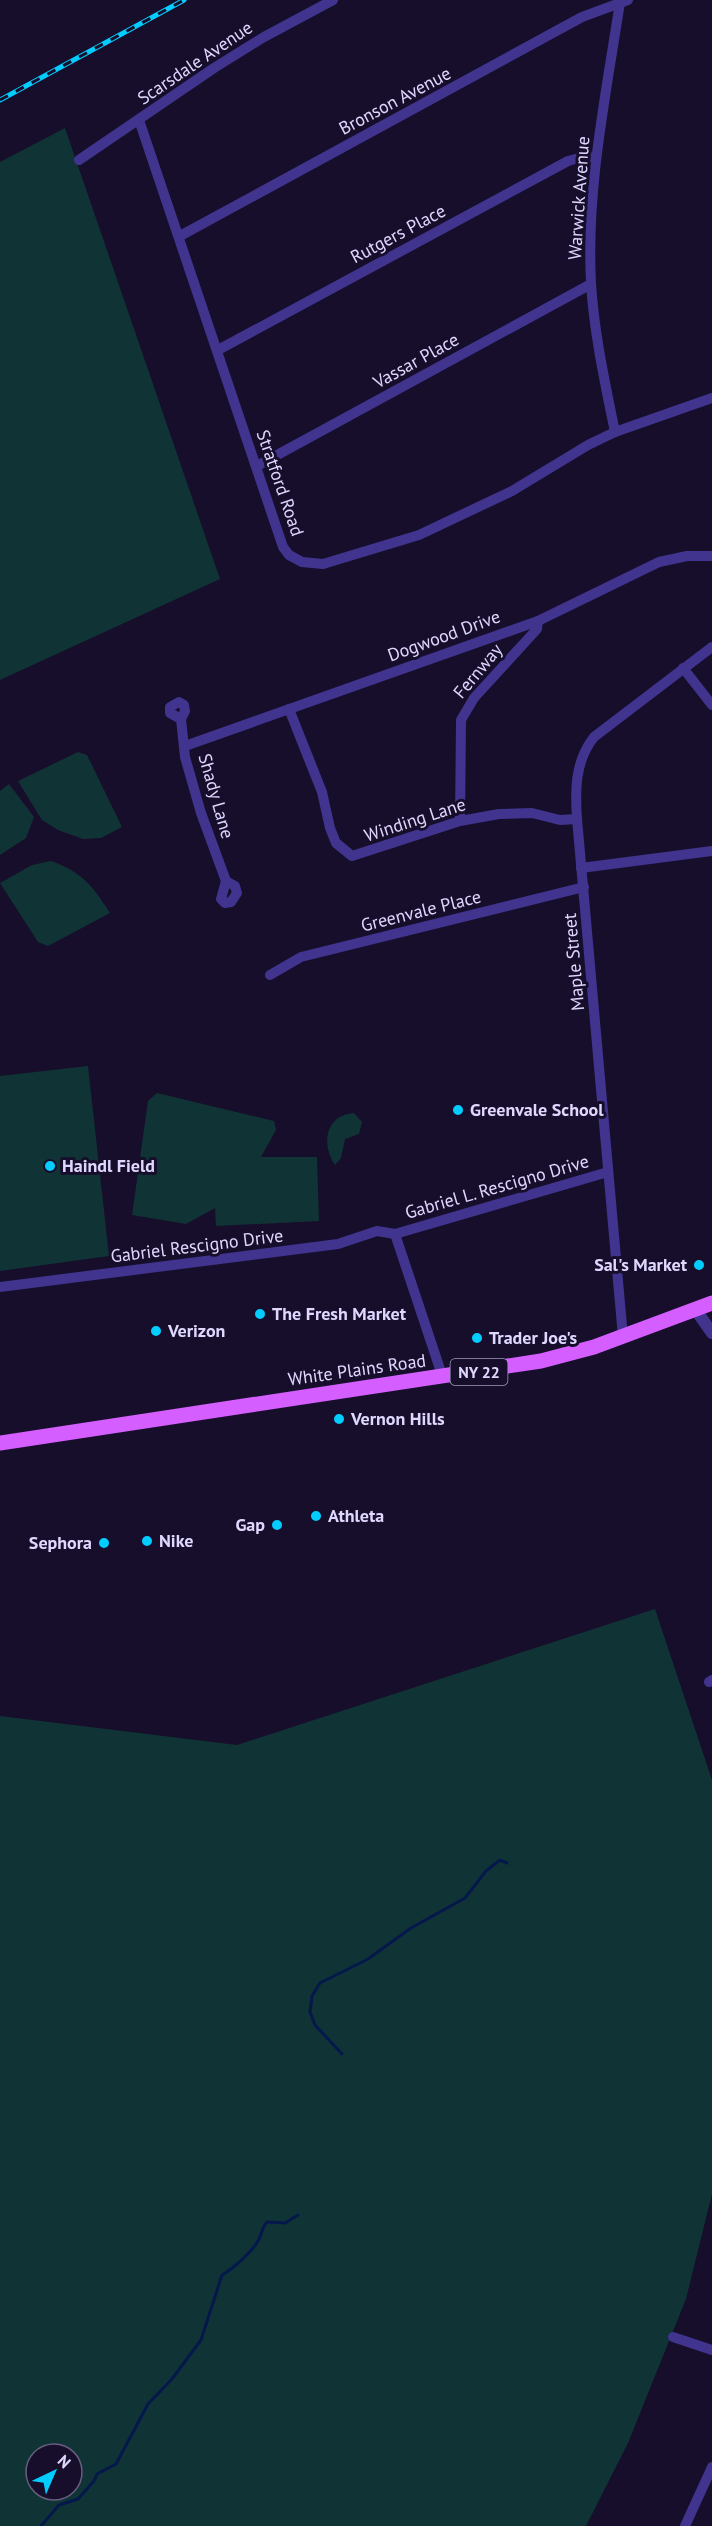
<svg xmlns="http://www.w3.org/2000/svg" width="712" height="2526" viewBox="0 0 712 2526" font-family="'PT Sans',sans-serif">
  <style>
    .green { fill: #103335; fill-rule: evenodd }
    .lines { fill: none; stroke-linecap: round; stroke-linejoin: round }
    .stream { stroke: #05184c; stroke-width: 3 }
    .minor { stroke: #41348e; stroke-width: 10 }
    .tertiary { stroke: #41348e; stroke-width: 12 }
    .primary { stroke: #d45eff; stroke-width: 15 }
    .rail-casing { stroke: #03ccff; stroke-width: 5 }
    .rail { stroke: #160e2b; stroke-width: 3; stroke-dasharray: 9; stroke-linecap: butt }
    .poi-dot { fill: #03ccff; stroke: #160e2b; stroke-width: 2 }
    .labels { text-anchor: middle; stroke-width: 6; stroke-linejoin: round; paint-order: stroke }
    .shield { fill: #160e2b; stroke: #a39bbf; stroke-width: 1.5 }
    .shield-label { font-size: 16px; font-weight: bold; fill: #e0d7ff }
    .street-label { font-size: 18px; fill: #e0d7ff; stroke: #160e2b }
    .poi-label { font-size: 18px; font-weight: bold; fill: #e0d7ff; stroke: #160e2b; text-anchor: start }
  </style>
  <rect width="100%" height="100%" fill="#160e2b"/>
  <!-- green -->
  <g class="green">
    <path d="M 65,128 L 220,579 L 0,680 L 0,162 Z"/>
    <path d="M 78,752 L 87,755 L 122,827 L 101,838 L 83,839 L 58,830 L 42,820 L 18,781 Z"/>
    <path d="M 9,784 L 34,817 L 26,838 L 0,855 L 0,791 Z"/>
    <path d="M 51,861 C 82,872 92,885 110,913 L 48,946 L 38,942 L 0,883 L 32,865 Z"/>
    <path d="M 88,1066 L 109,1256 L 0,1271 L 0,1076 Z"/>
    <path d="M 157,1093 L 274,1121 L 276,1130 L 261,1157 L 317,1157 L 319,1221 L 216,1226 L 215,1208 L 186,1224 L 132,1215 L 148,1101 Z"/>
    <path d="M 354,1113 L 362,1122 L 359,1134 L 345,1139 L 341,1158 L 335,1165 C 321,1144 325,1115 354,1113 Z"/>
    <path d="M 655,1609 L 712,1780 L 712,2194 L 686,2299 L 628,2443 L 586,2526 L 0,2526 L 0,1716 L 237,1745 ZM 36,2454 L 72,2454 L 72,2490 L 36,2490 Z"/>
  </g>
  <g class="lines">
    <!-- stream -->
    <g class="stream">
      <path d="M 342,2054 L 315,2025 L 310,2012 L 312,1996 L 320,1983 L 368,1959 L 411,1928 L 465,1898 L 486,1871 L 500,1860 L 507,1863"/>
      <path d="M 41,2526 L 59,2505 L 78,2499 L 94,2481 L 97,2474 L 116,2464 L 148,2404 L 172,2379 L 201,2340 L 222,2275 C 233,2269 254,2250 259,2239 C 262,2233 262,2227 267,2222 L 285,2223 L 298,2215"/>
    </g>
    <!-- minor -->
    <g class="minor">
      <path d="M 139,120 L 283,547 L 289,555 L 302,562 L 323,564 L 419,535 L 512,491 L 588,445 L 615,432 L 712,398"/>
      <path d="M 79,160 L 214,68 L 264,37 L 333,0"/>
      <path d="M 180,236 L 582,17 L 628,0"/>
      <path d="M 218,350 L 568,161 L 587,156 L 596,158"/>
      <path d="M 615,432 C 605,383 594,333 591,283 C 586,189 606,95 620,2"/>
      <path d="M 257,466 L 591,284"/>
      <path d="M 683,668 L 712,705"/>
      <path d="M 289,709 L 322,792 L 330,828 L 336,843 L 352,856 L 460,821 L 499,814 L 532,813 L 560,820 L 577,819"/>
      <path d="M 181,719 L 170,713 L 170,707 L 179,702 L 184,705 L 185,711 L 181,719 L 185,757 L 201,813 L 226,881 L 221,899 L 225,903 L 231,902 L 237,893 L 235,886 L 226,881"/>
      <path d="M 185,746 L 538,621 L 659,562 L 687,556 L 712,556"/>
      <path d="M 460,821 L 461,720 L 474,698 L 537,629 L 538,621"/>
      <path d="M 581,868 L 712,851"/>
      <path d="M 270,975 L 301,957 L 584,887"/>
      <path d="M 395,1234 L 443,1378"/>
      <path d="M 0,1287 L 338,1244 L 377,1231 L 395,1234 L 608,1172"/>
      <path d="M 623,1337 L 577,819 C 575,790 575,761 594,737 L 712,647"/>
      <path d="M 709,1682 L 712,1680"/>
      <path d="M 673,2337 L 712,2350"/>
      <path d="M 685,2526 L 712,2467"/>
    </g>
    <!-- tertiary -->
    <path class="tertiary" d="M 695,1309 L 712,1333"/>
    <!-- primary -->
    <path class="primary" d="M 0,1443 L 541,1361 L 594,1347 L 712,1303"/>
    <!-- rail casing -->
    <g class="rail-casing">
      <path id="rail" d="M 0,100 L 184,0"/>
    </g>
    <!-- rail -->
    <use href="#rail" class="rail"/>
  </g>
  <!-- markers -->
  <g class="poi-dot">
    <circle cx="458" cy="1110" r="6"/>
    <circle cx="50" cy="1166" r="6"/>
    <circle cx="699" cy="1265" r="6"/>
    <circle cx="260" cy="1314" r="6"/>
    <circle cx="156" cy="1331" r="6"/>
    <circle cx="477" cy="1338" r="6"/>
    <circle cx="339" cy="1419" r="6"/>
    <circle cx="316" cy="1516" r="6"/>
    <circle cx="277" cy="1525" r="6"/>
    <circle cx="147" cy="1541" r="6"/>
    <circle cx="104" cy="1543" r="6"/>
  </g>
  <g class="labels">
    <!-- shield labels -->
    <rect class="shield" x="450.5" y="1359" width="57" height="26" rx="4.5"/>
    <g class="shield-label">
      <text x="479" y="1378">NY 22</text>
    </g>
    <!-- street labels -->
    <g class="street-label">
      <text transform="translate(195 63) rotate(-34)" y="6">Scarsdale Avenue</text>
      <text transform="translate(395 101) rotate(-28)" y="6">Bronson Avenue</text>
      <text transform="translate(579 198) rotate(-86)" y="6">Warwick Avenue</text>
      <text transform="translate(398 234) rotate(-28)" y="6">Rutgers Place</text>
      <text transform="translate(416 361) rotate(-29)" y="6">Vassar Place</text>
      <text transform="translate(280 483) rotate(71)" y="6">Stratford Road</text>
      <text transform="translate(444 636) rotate(-20)" y="6">Dogwood Drive</text>
      <text transform="translate(478 671) rotate(-50)" y="6">Fernway</text>
      <text transform="translate(216 796) rotate(74)" y="6">Shady Lane</text>
      <text transform="translate(415 820) rotate(-18)" y="6">Winding Lane</text>
      <text transform="translate(421 911) rotate(-14)" y="6">Greenvale Place</text>
      <text transform="translate(574 962) rotate(-95)" y="6">Maple Street</text>
      <text transform="translate(497 1187) rotate(-16)" y="6">Gabriel L. Rescigno Drive</text>
      <text transform="translate(197 1246) rotate(-7)" y="6">Gabriel Rescigno Drive</text>
      <text transform="translate(357 1370) rotate(-8)" y="6">White Plains Road</text>
    </g>
    <!-- poi labels -->
    <g class="poi-label">
      <text x="470" y="1116">Greenvale School</text>
      <text x="62" y="1172">Haindl Field</text>
      <text x="687" y="1271" text-anchor="end">Sal's Market</text>
      <text x="272" y="1320">The Fresh Market</text>
      <text x="168" y="1337">Verizon</text>
      <text x="489" y="1344">Trader Joe's</text>
      <text x="351" y="1425">Vernon Hills</text>
      <text x="328" y="1522">Athleta</text>
      <text x="265" y="1531" text-anchor="end">Gap</text>
      <text x="159" y="1547">Nike</text>
      <text x="92" y="1549" text-anchor="end">Sephora</text>
    </g>
  </g>
  <!-- north arrow -->
  <g transform="translate(54 2472) rotate(44)"><circle r="28" fill="#160e2b" stroke="#675e80" stroke-width="1.5"/>
  <path d="M0-4.5L10 22L0 15L-10 22Z" fill="#03ccff"/>
  <text y="-9" font-size="16" font-weight="bold" text-anchor="middle" fill="#e0d7ff">N</text>
  </g>
</svg>
